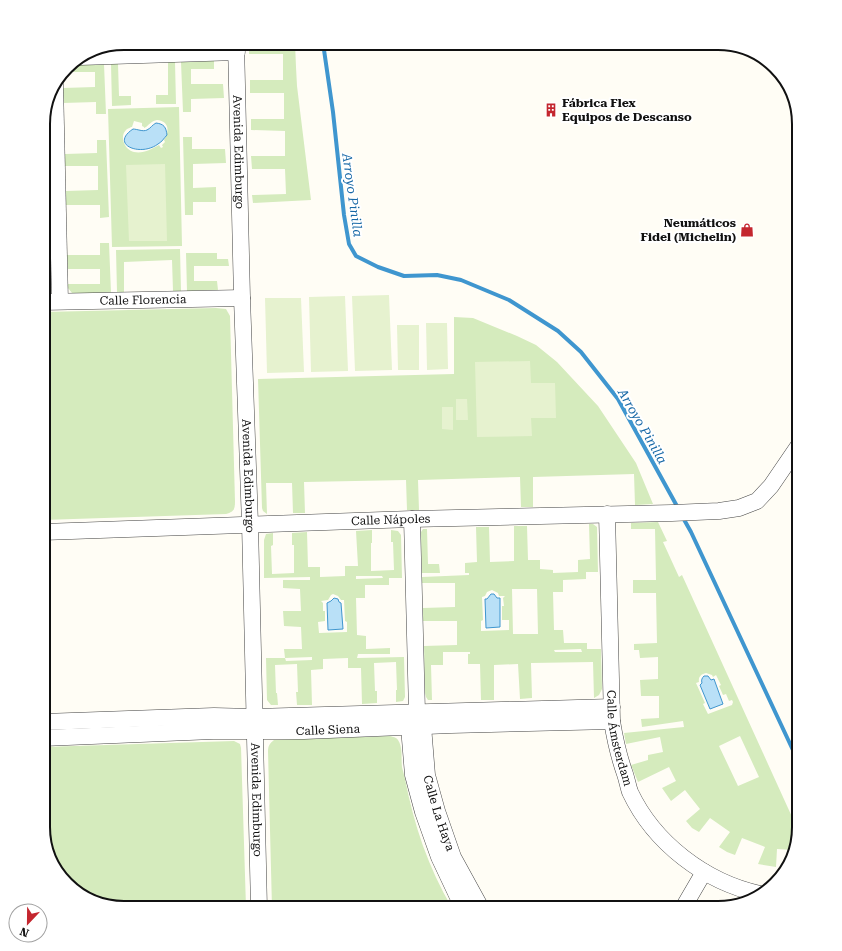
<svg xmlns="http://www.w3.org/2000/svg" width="842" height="951" viewBox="0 0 842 951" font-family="'Roboto Serif',serif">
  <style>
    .green { fill: #d5ebbd; fill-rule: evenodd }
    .pitch { fill: #e6f2cf }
    .water { fill: #b9e0f7; stroke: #3f96cf }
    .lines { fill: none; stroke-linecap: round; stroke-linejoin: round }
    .stream { stroke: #3f96cf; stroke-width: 4 }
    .minor-casing { stroke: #444; stroke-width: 17 }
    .minor { stroke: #fff; stroke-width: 16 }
    .labels { text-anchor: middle; stroke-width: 4; stroke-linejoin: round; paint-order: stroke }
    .poi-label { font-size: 12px; font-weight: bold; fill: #111; stroke: #fff; text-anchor: start }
    .street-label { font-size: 12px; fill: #111; stroke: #fff }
    .water-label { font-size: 13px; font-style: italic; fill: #1768a6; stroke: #fff }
    .rim { fill: none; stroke: #111; stroke-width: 2 }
  </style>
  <rect width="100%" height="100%" fill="#fffdf5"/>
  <!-- green -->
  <g class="green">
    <path d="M 249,43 L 295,43 L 296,67 L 297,86 L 311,200 L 253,203 L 252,195 L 286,194 L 285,169 L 252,169 L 251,156 L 285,156 L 285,131 L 251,130 L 251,119 L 284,119 L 284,93 L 250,93 L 250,80 L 283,80 L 283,54 L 249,54 Z"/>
    <path d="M 708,43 L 726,44 L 722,50 Z"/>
    <path d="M 214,61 L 214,69 L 191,69 L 191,84 L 223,84 L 224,98 L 191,99 L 191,112 L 183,112 L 181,62 Z"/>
    <path d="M 168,62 L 175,62 L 176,104 L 156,104 L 156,95 L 168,95 Z"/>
    <path d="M 104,64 L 106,114 L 96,114 L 96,102 L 63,103 L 63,88 L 95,87 L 95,72 L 72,72 L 71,65 Z"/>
    <path d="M 111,64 L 118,64 L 119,96 L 131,96 L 131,105 L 112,106 Z"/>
    <path d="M 179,107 L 182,246 L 112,247 L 108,109 ZM 157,120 C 169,121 170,131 164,140 L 165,142 L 162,145 L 163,147 L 161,148 L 159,145 C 152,149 143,154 134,152 C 125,150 119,137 126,130 C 127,129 131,127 132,127 L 134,121 L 142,123 L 142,126 L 144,127 L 144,128 C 149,126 149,122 157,120 Z"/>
    <path d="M 183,137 L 192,137 L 192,149 L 225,149 L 226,163 L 193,164 L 193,188 L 216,187 L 216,202 L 193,202 L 193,215 L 185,215 Z"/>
    <path d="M 97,140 L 106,140 L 109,217 L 100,218 L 100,205 L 66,205 L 66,191 L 98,190 L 98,166 L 65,166 L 65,154 L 97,153 Z"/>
    <path d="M 100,243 L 109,243 L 111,293 L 75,294 L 72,293 L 68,288 L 68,284 L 100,284 L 100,269 L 68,269 L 67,255 L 100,255 Z"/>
    <path d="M 180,249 L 181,291 L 173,291 L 172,260 L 124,262 L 124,292 L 117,292 L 116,250 Z"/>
    <path d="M 186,253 L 217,253 L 217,259 L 228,259 L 229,266 L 194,266 L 194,281 L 217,281 L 218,290 L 187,291 Z"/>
    <path d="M 216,308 L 226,309 L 230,316 L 235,502 C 235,510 233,512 226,514 L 43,520 L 43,312 Z"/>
    <path d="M 454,317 L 473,318 L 517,336 L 536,345 L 557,362 L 598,406 L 636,463 L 653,504 L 635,505 L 634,474 L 533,477 L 533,507 L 521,507 L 520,477 L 418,480 L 419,510 L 407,510 L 406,480 L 304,482 L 305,513 L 293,513 L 292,483 L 266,483 L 267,514 L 263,511 L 262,508 L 258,379 L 454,374 Z"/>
    <path d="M 658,522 L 667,541 L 663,542 L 679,577 L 682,575 L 798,830 L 793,850 L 777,849 L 776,867 L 758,864 L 765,847 L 742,838 L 735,855 L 727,852 L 719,847 L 730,832 L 710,818 L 699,832 L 692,828 L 686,821 L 700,809 L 685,790 L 671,801 L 662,788 L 676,781 L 669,767 L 638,782 L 631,765 L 648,760 L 648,755 L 663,752 L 660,737 L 626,744 L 624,733 L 684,727 L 683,721 L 642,727 L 641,719 L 659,718 L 659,696 L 641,696 L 640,680 L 658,679 L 658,657 L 640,658 L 639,650 L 634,650 L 634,644 L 657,643 L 656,593 L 633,593 L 633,580 L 656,580 L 655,529 L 631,529 L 631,523 ZM 706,673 L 712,675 L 713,677 L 716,675 L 721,685 L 719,686 L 723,695 L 726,694 L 729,701 L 732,700 L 733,702 L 732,705 L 708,714 L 703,704 L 705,703 L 696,683 L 699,682 C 698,677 701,674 706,673 ZM 740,736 L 759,777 L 738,786 L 719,746 Z"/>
    <path d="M 589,524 L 593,524 L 597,527 L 598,572 L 586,572 L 586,579 L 563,580 L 563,592 L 553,592 L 554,630 L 563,630 L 564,643 L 587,643 L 587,649 L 601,649 L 602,689 L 599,695 L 594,698 L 593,662 L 531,663 L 532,698 L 520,699 L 518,664 L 494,665 L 494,700 L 481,700 L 480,664 L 468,664 L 468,654 L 470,654 L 470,652 L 443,652 L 443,665 L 431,665 L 432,700 L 428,700 L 426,697 L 425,693 L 424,646 L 457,645 L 457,621 L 423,621 L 423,608 L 455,607 L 455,583 L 422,583 L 422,577 L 469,575 L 469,573 L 465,573 L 465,563 L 477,562 L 476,527 L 489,527 L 490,562 L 514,561 L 514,526 L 527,526 L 528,560 L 540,560 L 540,569 L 553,570 L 553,573 L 578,572 L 578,560 L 590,559 ZM 512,589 L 537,589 L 538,634 L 513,634 ZM 492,590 L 498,593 L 499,596 L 505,596 L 503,598 L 504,606 L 502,606 L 502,620 L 509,620 L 509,630 L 481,631 L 481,621 L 483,620 L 482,597 L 485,596 L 487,592 ZM 554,650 L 581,649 L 582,652 L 555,652 Z"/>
    <path d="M 423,529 L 427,529 L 428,564 L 439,564 L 440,573 L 422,573 L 421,536 L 421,532 Z"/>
    <path d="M 372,530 L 372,543 L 371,543 L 371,571 L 394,570 L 393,542 L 391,542 L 391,530 L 398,531 L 401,535 L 402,578 L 389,578 L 389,585 L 365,585 L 365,598 L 356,598 L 357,635 L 366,636 L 366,649 L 390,648 L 390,654 L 358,654 L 357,658 L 404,657 L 405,697 L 403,701 L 396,702 L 396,690 L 397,690 L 396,662 L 374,663 L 375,691 L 377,691 L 377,703 L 362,704 L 361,668 L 348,668 L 348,658 L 323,659 L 323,669 L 311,670 L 312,705 L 297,705 L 296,692 L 298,692 L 297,664 L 275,665 L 276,693 L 277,693 L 278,705 L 271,705 L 267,700 L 266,658 L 285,658 L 284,649 L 302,649 L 301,627 L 284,626 L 283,611 L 301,611 L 300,589 L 283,588 L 283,580 L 310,580 L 310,577 L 264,578 L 264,540 L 266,534 L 273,533 L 273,545 L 271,546 L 272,574 L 294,573 L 294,545 L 292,545 L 292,533 L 307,532 L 308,567 L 320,567 L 320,577 L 345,576 L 345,566 L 358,566 L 356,531 ZM 356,576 L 382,576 L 383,578 L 356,579 ZM 333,594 L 338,596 L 341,600 L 344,600 L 345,621 L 347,622 L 347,632 L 319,633 L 318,622 L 325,621 L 325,611 L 323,611 L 323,603 L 321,601 L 328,600 L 331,595 ZM 312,657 L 312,660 L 286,661 L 285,658 Z"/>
    <path d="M 390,736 C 393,737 396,737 398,740 C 403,747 401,759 402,767 C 403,771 404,775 405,779 C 414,825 428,867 452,908 L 272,908 L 268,751 C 268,746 270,743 274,740 Z"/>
    <path d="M 234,741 L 240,744 L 241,748 L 246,908 L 124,908 L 88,900 L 60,876 L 43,827 L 43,747 Z"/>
  </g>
  <!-- pitch -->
  <g class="pitch">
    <path d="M 165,164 L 167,241 L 129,241 L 126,165 Z"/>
    <path d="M 389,295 L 392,370 L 355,371 L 352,296 Z"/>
    <path d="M 345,296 L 348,371 L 311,372 L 309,297 Z"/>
    <path d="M 301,298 L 304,372 L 267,373 L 265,298 Z"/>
    <path d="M 426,323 L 447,323 L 448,369 L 427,370 Z"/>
    <path d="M 397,325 L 419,325 L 419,370 L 398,370 Z"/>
    <path d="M 530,361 L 531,383 L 555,383 L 556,418 L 531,418 L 532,436 L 477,437 L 475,362 Z"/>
    <path d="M 456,399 L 467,399 L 468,420 L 456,420 Z"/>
    <path d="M 442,407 L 453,407 L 453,430 L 442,429 Z"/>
  </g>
  <!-- water -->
  <g class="water">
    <path d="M 156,123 C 164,124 166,127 167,135 C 164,138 162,142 158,144 C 141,157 109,145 133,129 C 137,129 143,132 147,130 C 151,128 152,125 156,123 Z"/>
    <path d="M 491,594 L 494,594 L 497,598 L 500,598 L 500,627 L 486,628 L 485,599 L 487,599 Z"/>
    <path d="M 334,598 L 338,599 L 339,602 L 341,603 L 343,629 L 328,630 L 327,603 L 331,601 Z"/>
    <path d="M 704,676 L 708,676 L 711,680 L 714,679 L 723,704 L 710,709 L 700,685 L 702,683 C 701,680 702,678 704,676 Z"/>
  </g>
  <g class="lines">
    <!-- stream -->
    <g class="stream">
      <path d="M 323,43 L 333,112 L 344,215 L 349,244 L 356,256 L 378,267 L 404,276 L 437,275 L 461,280 L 509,300 L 558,331 L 581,352 L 618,399 L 678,508"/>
      <path d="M 682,516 L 691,532 L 799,763"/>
    </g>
    <!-- minor casing -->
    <g class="minor-casing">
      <g id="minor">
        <path id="s1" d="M 236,43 L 242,298 L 250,524 L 259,908"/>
        <path d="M 80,57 L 237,52"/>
        <path d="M 55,84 L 60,301"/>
        <path id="s2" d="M 43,302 L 242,298"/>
        <path id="s3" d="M 607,514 L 612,721 C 615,740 619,757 625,774 C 627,780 628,786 630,792 C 654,843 705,882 760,894"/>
        <path d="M 412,519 L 417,712"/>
        <path id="s4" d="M 43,532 L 412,519 L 672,513 L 719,511 L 739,508 L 757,501 L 771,486 L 799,445"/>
        <path d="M 43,722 L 214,716 L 254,717 L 612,707"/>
        <path id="s5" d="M 43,738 L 213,731 L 304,731 L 451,725 L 612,721"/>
        <path id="s6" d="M 463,908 L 439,857 L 423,812 L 413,775 L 409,727 L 417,712 L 423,726 L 427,775 L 437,811 L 453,857 L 481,908"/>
        <path d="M 683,908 L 704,872"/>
      </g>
    </g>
    <!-- minor -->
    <use href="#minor" class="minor"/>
  </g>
  <!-- icons -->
  <defs>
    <g id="building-bare" transform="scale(1.08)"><path d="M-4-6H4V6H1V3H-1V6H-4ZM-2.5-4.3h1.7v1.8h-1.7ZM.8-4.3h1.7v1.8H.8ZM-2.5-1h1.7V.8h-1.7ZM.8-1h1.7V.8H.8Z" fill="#c4262e" stroke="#fff" stroke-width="2.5" paint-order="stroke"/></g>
    <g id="shop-bare" transform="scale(1.08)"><path d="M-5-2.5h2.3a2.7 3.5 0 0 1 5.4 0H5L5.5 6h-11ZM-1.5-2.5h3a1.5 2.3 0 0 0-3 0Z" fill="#c4262e" stroke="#fff" stroke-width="2.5" paint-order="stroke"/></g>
  </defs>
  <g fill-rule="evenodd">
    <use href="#building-bare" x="551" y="110"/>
    <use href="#shop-bare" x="747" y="230"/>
  </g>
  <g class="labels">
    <!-- poi labels -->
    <g class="poi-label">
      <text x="562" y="107">Fábrica Flex<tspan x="562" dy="14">Equipos de Descanso</tspan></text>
      <text x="736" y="227" text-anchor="end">Neumáticos<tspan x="736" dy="14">Fidel (Michelin)</tspan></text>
    </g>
    <!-- street labels -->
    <g class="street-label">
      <text dy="4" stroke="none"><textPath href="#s1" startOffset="109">Avenida Edimburgo</textPath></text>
      <text dy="4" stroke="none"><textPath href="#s2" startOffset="100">Calle Florencia</textPath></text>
      <text dy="4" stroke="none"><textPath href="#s1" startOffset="433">Avenida Edimburgo</textPath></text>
      <text dy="4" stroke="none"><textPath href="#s4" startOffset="348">Calle Nápoles</textPath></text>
      <text dy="4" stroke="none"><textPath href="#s5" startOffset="285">Calle Siena</textPath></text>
      <text dy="4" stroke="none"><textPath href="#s3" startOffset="225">Calle Ámsterdam</textPath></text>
      <text dy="4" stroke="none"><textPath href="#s1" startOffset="757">Avenida Edimburgo</textPath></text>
      <text dy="4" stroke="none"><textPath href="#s6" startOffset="312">Calle La Haya</textPath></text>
    </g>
    <!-- water labels -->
    <g class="water-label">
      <text transform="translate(353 195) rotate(82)" y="5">Arroyo Pinilla</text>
      <text transform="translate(643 426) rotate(60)" y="5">Arroyo Pinilla</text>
    </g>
  </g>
  <!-- crop -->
  <path d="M0 0H842V951H0ZM124 50H718A74 74 0 0 1 792 124V827A74 74 0 0 1 718 901H124A74 74 0 0 1 50 827V124A74 74 0 0 1 124 50Z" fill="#fff" fill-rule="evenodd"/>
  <path class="rim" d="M124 50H718A74 74 0 0 1 792 124V827A74 74 0 0 1 718 901H124A74 74 0 0 1 50 827V124A74 74 0 0 1 124 50Z"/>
  <!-- north arrow -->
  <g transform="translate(28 923) rotate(202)"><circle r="19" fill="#ffffff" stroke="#a0a0a0"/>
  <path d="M0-3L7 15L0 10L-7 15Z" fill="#c4262e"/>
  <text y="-6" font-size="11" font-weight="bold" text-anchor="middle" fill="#111111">N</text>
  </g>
</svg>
